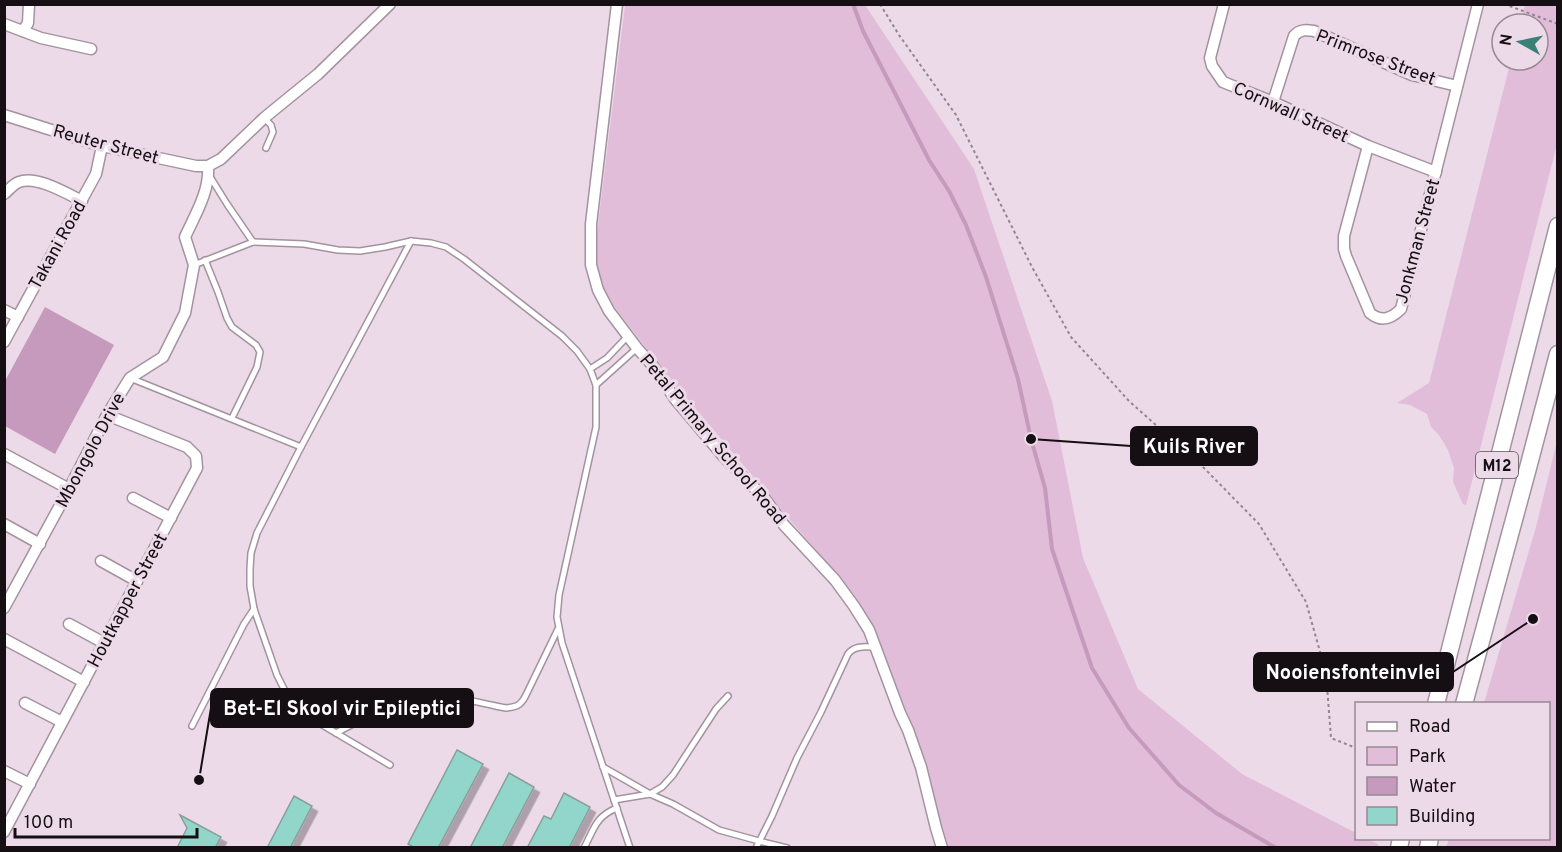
<svg xmlns="http://www.w3.org/2000/svg" width="1562" height="852" viewBox="0 0 1562 852" font-family="Overpass,sans-serif">
  <style>
    .green { fill: #e2bdda }
    .water { fill: #c69abd }
    .lines { fill: none; stroke-linecap: round; stroke-linejoin: round }
    .stream { stroke: #c69abd; stroke-width: 4 }
    .building { fill: #92d5ca; stroke: #889f9b; stroke-width: 1.5; filter: url(#shadow) }
    .service-casing { stroke: #a3939f; stroke-width: 8 }
    .minor-casing { stroke: #a3939f; stroke-width: 13 }
    .primary-casing { stroke: #a3939f; stroke-width: 19 }
    .path { stroke: #938690; stroke-width: 2; stroke-dasharray: 3 3; stroke-linecap: butt }
    .service { stroke: #fff; stroke-width: 5 }
    .minor { stroke: #fff; stroke-width: 10 }
    .primary { stroke: #fff; stroke-width: 16 }
    .labels { text-anchor: middle; stroke-width: 6; stroke-linejoin: round; paint-order: stroke }
    .shield { fill: #ecdae8; stroke: #564c53; stroke-width: 1.5 }
    .shield-label { font-size: 16px; font-weight: bold; fill: #150f13 }
    .street-label { font-size: 18px; fill: #150f13; stroke: #ecdae8 }
    .leader { fill: none; stroke: #150f13; stroke-width: 2 }
    .callout-dot { fill: #150f13; stroke: #ecdae8; stroke-width: 2 }
    .callout { fill: #150f13; stroke: #150f13; stroke-width: 2 }
    .callout-label { font-size: 20px; text-anchor: middle; font-weight: bold; fill: #fff }
  </style>
  <defs>
    <filter id="shadow"><feDropShadow dx="5.5" dy="5.5" stdDeviation="0" flood-color="#0004"/></filter>
  </defs>
  <rect width="100%" height="100%" fill="#ecdae8"/>
  <!-- green -->
  <g class="green">
    <path d="M 625,5 L 865,5 L 974,169 L 1052,401 L 1083,558 L 1138,689 L 1242,774 L 1356,833 L 1356,838 L 1367,839 L 1378,844 L 1378,847 L 947,847 L 912,730 L 838,576 L 670,379 L 613,305 L 602,285 L 596,261 L 597,233 Z"/>
    <path d="M 1525,5 L 1557,5 L 1557,144 L 1466,505 L 1463,504 L 1453,482 L 1454,468 L 1448,450 L 1439,435 L 1431,427 L 1427,414 L 1410,405 L 1397,403 L 1429,383 L 1511,60 L 1538,60 L 1538,24 L 1520,24 Z"/>
    <path d="M 1557,441 L 1557,847 L 1446,847 L 1449,839 L 1548,838 L 1548,704 L 1484,703 L 1536,527 Z"/>
  </g>
  <!-- water -->
  <path class="water" d="M 45,307 L 114,345 L 55,454 L 5,426 L 5,381 Z"/>
  <g class="lines">
    <!-- stream -->
    <path class="stream" d="M 853,4 L 863,31 L 903,109 L 929,160 L 949,191 L 966,225 L 986,277 L 1018,379 L 1031,439 L 1045,488 L 1052,549 L 1092,668 L 1129,728 L 1179,785 L 1216,813 L 1276,848"/>
  </g>
  <!-- building -->
  <g class="building">
    <path d="M 457,750 L 483,764 L 438,848 L 415,848 L 408,844 Z"/>
    <path d="M 509,773 L 534,787 L 502,848 L 470,848 Z"/>
    <path d="M 564,793 L 590,807 L 569,848 L 527,848 L 544,816 L 551,819 Z"/>
    <path d="M 294,796 L 312,806 L 290,848 L 267,848 Z"/>
    <path d="M 180,815 L 221,837 L 215,848 L 177,848 L 187,828 Z"/>
  </g>
  <g class="lines">
    <!-- service casing -->
    <g class="service-casing">
      <g id="service">
        <path d="M 264,118 L 271,125 L 273,132 L 266,148"/>
        <path d="M 209,175 L 227,204 L 253,242"/>
        <path d="M 205,260 L 218,292 L 227,318 L 232,327 L 256,345 L 260,352 L 257,367 L 232,418"/>
        <path d="M 194,265 L 253,242 L 304,244 L 338,250 L 360,251 L 385,247 L 411,241 L 431,243 L 446,247 L 464,259 L 562,336 L 577,351 L 590,369 L 596,385 L 596,427 L 559,595 L 557,617 L 562,643 L 630,848"/>
        <path d="M 590,369 L 607,358 L 628,336"/>
        <path d="M 130,378 L 301,447"/>
        <path d="M 596,385 L 637,348"/>
        <path d="M 192,726 L 244,624 L 254,609"/>
        <path d="M 336,733 C 367,716 410,695 446,697 C 466,698 487,705 506,708 C 516,707 520,706 525,697 L 558,629"/>
        <path d="M 390,765 L 304,714 L 289,699 L 277,675 L 254,609 L 250,586 L 250,569 L 251,553 L 257,533 L 301,447 L 411,241"/>
        <path d="M 603,767 L 650,794 L 662,787 L 673,775 L 716,709 L 728,696"/>
        <path d="M 614,800 L 650,794 L 673,804 L 719,830 L 759,841 L 787,848"/>
        <path d="M 584,848 C 594,829 596,816 617,808"/>
        <path d="M 756,848 L 772,816 L 797,758 L 821,712 L 848,654 C 855,645 865,647 875,647"/>
      </g>
    </g>
    <!-- minor casing -->
    <g class="minor-casing">
      <g id="minor">
        <path d="M 617,4 L 591,224 L 591,265 L 598,290 L 609,311 L 637,348 L 653,366 L 675,399 L 724,457 L 765,499 L 784,525 L 835,580 L 854,606 L 869,630 L 900,713 L 908,730 L 921,767 L 936,828 L 942,848"/>
        <path d="M 1224,4 L 1210,58 L 1212,66 L 1223,82 L 1273,102 L 1368,146 L 1436,172"/>
        <path d="M 4,24 L 41,38 L 91,49"/>
        <path d="M 23,31 L 28,23 L 29,4"/>
        <path d="M 1273,102 L 1294,36 C 1300,29 1306,30 1314,31 L 1412,75 L 1457,86"/>
        <path d="M 4,115 L 102,146 L 196,166 L 208,166 L 221,159 L 264,118 L 318,74 L 390,4"/>
        <path d="M 1368,146 L 1344,236 L 1344,249 L 1346,256 L 1370,313 C 1382,323 1392,318 1401,309 L 1478,4"/>
        <path d="M 4,194 C 9,190 13,184 19,182 C 36,175 66,193 82,201"/>
        <path d="M 4,310 L 18,317"/>
        <path d="M 4,342 L 96,174 L 102,146"/>
        <path d="M 4,454 L 69,489"/>
        <path d="M 133,498 L 171,518"/>
        <path d="M 4,524 L 40,544"/>
        <path d="M 101,561 L 137,581"/>
        <path d="M 4,608 L 69,489 L 107,415 L 130,378 L 163,357 L 185,313 L 194,265 L 185,237 C 195,215 210,191 208,166"/>
        <path d="M 69,624 L 104,643"/>
        <path d="M 4,639 L 84,682"/>
        <path d="M 25,703 L 62,722"/>
        <path d="M 4,771 L 30,784"/>
        <path d="M 4,832 L 197,468 L 196,456 L 187,447 L 107,415"/>
      </g>
    </g>
    <!-- primary casing -->
    <g class="primary-casing">
      <g id="primary">
        <path d="M 1436,704 L 1558,226"/>
        <path d="M 1464,704 L 1528,468 L 1558,354"/>
        <path d="M 1399,848 L 1401,838"/>
        <path d="M 1428,848 L 1430,838"/>
      </g>
    </g>
    <!-- path -->
    <g class="path">
      <path d="M 880,4 L 899,35 L 956,115 L 1032,267 L 1071,337 L 1129,401 L 1201,465 L 1259,524 L 1306,602 L 1326,673 L 1331,738 L 1356,748"/>
      <path d="M 1504,4 L 1558,24"/>
    </g>
    <!-- service -->
    <use href="#service" class="service"/>
    <!-- minor -->
    <use href="#minor" class="minor"/>
    <!-- primary -->
    <use href="#primary" class="primary"/>
  </g>
  <g class="labels">
    <!-- shield labels -->
    <rect class="shield" x="1476" y="452" width="42" height="26" rx="4.5"/>
    <g class="shield-label">
      <text x="1497" y="471">M12</text>
    </g>
    <!-- street labels -->
    <g class="street-label">
      <text transform="translate(1376 57) rotate(21)" y="6">Primrose Street</text>
      <text transform="translate(1291 112) rotate(24)" y="6">Cornwall Street</text>
      <text transform="translate(106 144) rotate(15)" y="6">Reuter Street</text>
      <text transform="translate(1417 241) rotate(-75)" y="6">Jonkman Street</text>
      <text transform="translate(57 245) rotate(-61)" y="6">Takani Road</text>
      <text transform="translate(713 439) rotate(50)" y="6">Petal Primary School Road</text>
      <text transform="translate(90 450) rotate(-62)" y="6">Mbongolo Drive</text>
      <text transform="translate(127 600) rotate(-62)" y="6">Houtkapper Street</text>
    </g>
  </g>
  <!-- callouts -->
  <path class="leader" d="M1031 439L1131 446M1533 619L1453 672M199 780L211 708"/>
  <g class="callout-dot">
    <circle cx="1031" cy="439" r="6"/>
    <circle cx="1533" cy="619" r="6"/>
    <circle cx="199" cy="780" r="6"/>
  </g>
  <g class="callout">
    <rect x="1131" y="427" width="126" height="38" rx="6"/>
    <rect x="1254" y="653" width="199" height="38" rx="6"/>
    <rect x="211" y="689" width="262" height="38" rx="6"/>
  </g>
  <g class="callout-label">
    <text x="1194" y="453">Kuils River</text>
    <text x="1353" y="679">Nooiensfonteinvlei</text>
    <text x="342" y="715">Bet-El Skool vir Epileptici</text>
  </g>
  <!-- border -->
  <rect width="1562" height="852" fill="none" stroke="#150f13" stroke-width="12"/>
  <!-- legend -->
  <rect x="1355" y="702" width="195" height="138" fill="#ecdae8" stroke="#968993" stroke-width="1.5"/>
  <rect x="1367" y="722" width="30" height="9" fill="#ffffff" stroke="#968993" stroke-width="1.5"/>
  <text x="1409" y="732" font-size="18" fill="#150f13">Road</text>
  <rect x="1367" y="747" width="30" height="18" fill="#e2bdda" stroke="#968993" stroke-width="1.5"/>
  <text x="1409" y="762" font-size="18" fill="#150f13">Park</text>
  <rect x="1367" y="777" width="30" height="18" fill="#c69abd" stroke="#968993" stroke-width="1.5"/>
  <text x="1409" y="792" font-size="18" fill="#150f13">Water</text>
  <rect x="1367" y="807" width="30" height="18" fill="#92d5ca" stroke="#968993" stroke-width="1.5"/>
  <text x="1409" y="822" font-size="18" fill="#150f13">Building</text>
  <!-- north arrow -->
  <g transform="translate(1520 42) rotate(279)"><circle r="28" fill="#ecdae8" stroke="#968993" stroke-width="1.5"/>
  <path d="M0-4.5L10 22L0 15L-10 22Z" fill="#3a8077"/>
  <text y="-9" font-size="16" font-weight="bold" text-anchor="middle" fill="#150f13">N</text>
  </g>
  <!-- scale -->
  <path d="M15 828v9h182v-9" fill="none" stroke="#150f13" stroke-width="3"/>
  <text x="24" y="828" font-size="18" fill="#150f13" stroke="#ecdae8" stroke-width="4.5" paint-order="stroke">100 m</text>
</svg>
